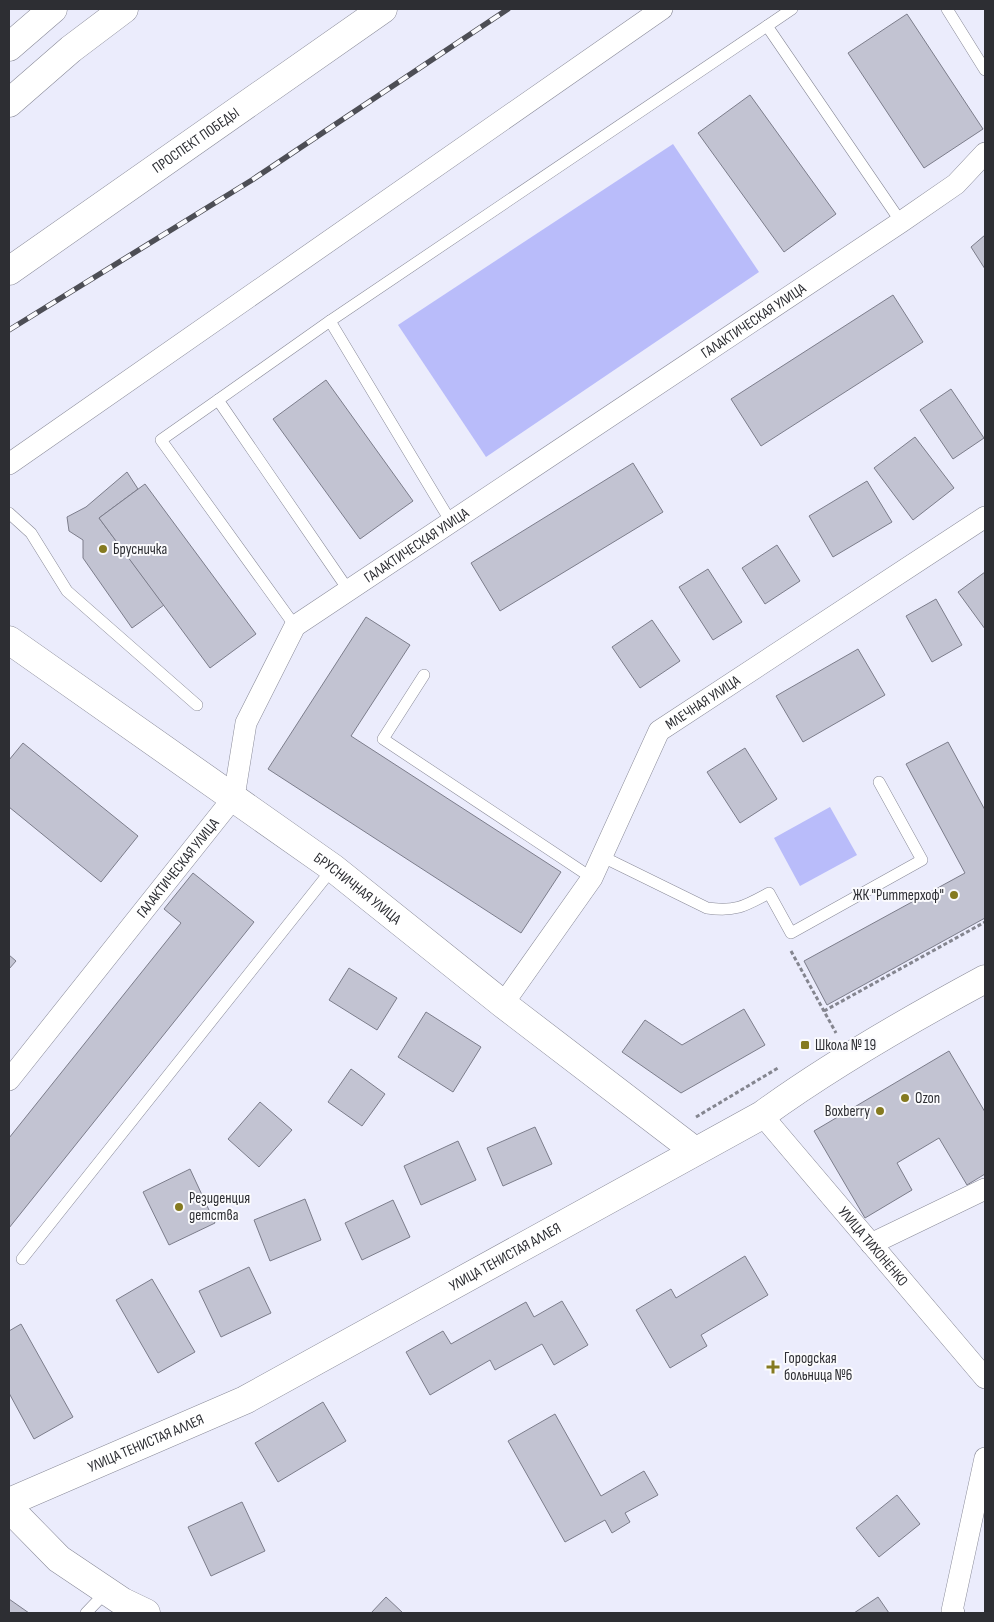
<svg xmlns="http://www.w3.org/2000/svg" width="994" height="1622" viewBox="0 0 994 1622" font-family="'Sofia Sans Condensed',sans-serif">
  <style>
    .green { fill: #b9bcfa }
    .building { fill: #c2c3d2; stroke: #7c7d8b }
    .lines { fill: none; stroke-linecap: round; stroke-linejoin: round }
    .lane-casing { stroke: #898a98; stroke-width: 12 }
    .street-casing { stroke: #898a98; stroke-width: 22 }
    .secondary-casing { stroke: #898a98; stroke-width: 29 }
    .primary-casing { stroke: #898a98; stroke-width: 29 }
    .path { stroke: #84858f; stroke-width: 3; stroke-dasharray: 4 2.5; stroke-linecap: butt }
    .lane { stroke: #fff; stroke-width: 11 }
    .street { stroke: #fff; stroke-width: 21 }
    .secondary { stroke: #fff; stroke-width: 28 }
    .primary { stroke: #fff; stroke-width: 28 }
    .rail-casing { stroke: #4d4e55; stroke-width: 5.5 }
    .rail { stroke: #fafafd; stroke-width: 4; stroke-dasharray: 11; stroke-linecap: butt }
    .poi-dot { fill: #857a20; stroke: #fafafd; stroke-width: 2 }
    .labels { text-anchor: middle; stroke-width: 4; stroke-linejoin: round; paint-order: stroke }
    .street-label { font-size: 15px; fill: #2d2e33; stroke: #fafafd }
    .poi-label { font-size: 15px; fill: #2d2e33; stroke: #fafafd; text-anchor: start }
  </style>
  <rect width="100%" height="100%" fill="#ebecfc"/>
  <!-- green -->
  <g class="green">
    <path d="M 673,144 L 759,272 L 486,457 L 398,325 Z"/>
    <path d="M 830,807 L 857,855 L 800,886 L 774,838 Z"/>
  </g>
  <!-- building -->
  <g class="building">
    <path d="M 907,14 L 983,129 L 924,168 L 848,53 Z"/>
    <path d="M 750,95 L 836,214 L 784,252 L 698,133 Z"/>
    <path d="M 985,235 L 985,269 L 971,247 Z"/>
    <path d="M 893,295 L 923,342 L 761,446 L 731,399 Z"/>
    <path d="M 326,380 L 413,501 L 360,539 L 273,419 Z"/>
    <path d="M 951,389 L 984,438 L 953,459 L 920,410 Z"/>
    <path d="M 915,437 L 954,488 L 913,520 L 874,468 Z"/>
    <path d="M 633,463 L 663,512 L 500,611 L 471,563 Z"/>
    <path d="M 127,472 L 138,489 L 99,518 L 164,605 L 132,628 L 83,558 L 83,540 L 69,531 L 67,517 L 86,507 Z"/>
    <path d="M 867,481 L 892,522 L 833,557 L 809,516 Z"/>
    <path d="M 145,484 L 256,634 L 210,668 L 99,518 Z"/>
    <path d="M 777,545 L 800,581 L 765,604 L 742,568 Z"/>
    <path d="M 708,569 L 742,622 L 713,640 L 679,587 Z"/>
    <path d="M 985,572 L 985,629 L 958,592 Z"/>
    <path d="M 936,599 L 962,645 L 932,662 L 906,616 Z"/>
    <path d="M 366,617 L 410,645 L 351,736 L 561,872 L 521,933 L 268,769 Z"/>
    <path d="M 652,620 L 680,661 L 640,688 L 612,647 Z"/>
    <path d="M 858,649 L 885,695 L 803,742 L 776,696 Z"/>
    <path d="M 948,742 L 985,810 L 985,918 L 827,1005 L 804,961 L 965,873 L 906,764 Z"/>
    <path d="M 23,743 L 138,836 L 101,882 L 9,807 L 9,760 Z"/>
    <path d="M 745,748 L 777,799 L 740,823 L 707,772 Z"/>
    <path d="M 193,873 L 254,922 L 9,1228 L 9,1138 L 181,923 L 164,909 Z"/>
    <path d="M 9,955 L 16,961 L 9,969 Z"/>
    <path d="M 349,968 L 397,998 L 377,1030 L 329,1000 Z"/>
    <path d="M 744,1009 L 765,1045 L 681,1093 L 622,1052 L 645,1020 L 682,1045 Z"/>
    <path d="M 426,1012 L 481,1047 L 453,1092 L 398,1057 Z"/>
    <path d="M 949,1051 L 985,1112 L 985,1174 L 967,1185 L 939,1138 L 897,1163 L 912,1190 L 865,1218 L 814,1131 Z"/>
    <path d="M 351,1069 L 385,1094 L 362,1126 L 328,1102 Z"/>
    <path d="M 260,1102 L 292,1130 L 259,1167 L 228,1139 Z"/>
    <path d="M 535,1127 L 552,1164 L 503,1186 L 487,1148 Z"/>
    <path d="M 458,1141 L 476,1180 L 421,1205 L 404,1166 Z"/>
    <path d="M 190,1169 L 215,1223 L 169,1245 L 143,1192 Z"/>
    <path d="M 305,1199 L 321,1240 L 270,1261 L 254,1220 Z"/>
    <path d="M 393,1200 L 410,1237 L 362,1260 L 345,1223 Z"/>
    <path d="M 745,1256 L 768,1295 L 701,1335 L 707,1346 L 670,1368 L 636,1310 L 671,1289 L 676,1298 Z"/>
    <path d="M 249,1267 L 271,1313 L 221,1337 L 199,1291 Z"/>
    <path d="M 152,1279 L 195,1352 L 158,1373 L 116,1300 Z"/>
    <path d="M 562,1301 L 588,1345 L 554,1365 L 542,1344 L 495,1370 L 490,1360 L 430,1395 L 406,1352 L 443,1331 L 451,1344 L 526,1302 L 534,1317 Z"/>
    <path d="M 21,1324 L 73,1417 L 34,1439 L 9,1393 L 9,1331 Z"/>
    <path d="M 323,1402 L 346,1441 L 278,1482 L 255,1443 Z"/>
    <path d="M 555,1414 L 601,1496 L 644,1471 L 658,1495 L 625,1513 L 630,1522 L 612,1533 L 605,1520 L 565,1542 L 508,1441 Z"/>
    <path d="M 897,1495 L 920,1524 L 879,1557 L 856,1528 Z"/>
    <path d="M 242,1502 L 265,1551 L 211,1576 L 188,1527 Z"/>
    <path d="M 386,1597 L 403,1613 L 371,1613 Z"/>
    <path d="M 878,1597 L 889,1613 L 854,1613 Z"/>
    <path d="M 9,1599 L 29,1613 L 9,1613 Z"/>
  </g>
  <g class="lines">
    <!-- lane casing -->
    <g class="lane-casing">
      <g id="lane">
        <path d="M 792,9 L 767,26 L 901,222"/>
        <path d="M 947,9 L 985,70"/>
        <path d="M 330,321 L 767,26"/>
        <path d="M 218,400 L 161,440 L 295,626"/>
        <path d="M 9,513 L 31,533 L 67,591 L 197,705"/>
        <path d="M 349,591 L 218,400 L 330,321 L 451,522"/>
        <path d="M 424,675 L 383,739 L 592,878"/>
        <path d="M 601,856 L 707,908 C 736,912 745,906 769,893 L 791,933 L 922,860 L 879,782"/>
        <path d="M 22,1259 L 333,868"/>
        <path d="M 86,1613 L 107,1591"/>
      </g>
    </g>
    <!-- street casing -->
    <g class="street-casing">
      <g id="street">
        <path d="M 9,464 L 662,9"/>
        <path id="s1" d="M 503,1004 L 592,878 L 659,731 L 985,517"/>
        <path id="s2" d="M 9,1080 L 234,797 L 246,723 L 295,626 L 901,222 L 956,184 L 985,153"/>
        <path id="s3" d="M 762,1115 L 985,1378"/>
        <path d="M 871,1244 L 985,1189"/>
        <path d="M 954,1613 L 952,1611 L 985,1458"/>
      </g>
    </g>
    <!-- secondary casing -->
    <g class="secondary-casing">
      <g id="secondary">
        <path id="s4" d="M 9,271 L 383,9"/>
        <path id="s5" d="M 9,640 L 333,868 L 503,1004 L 695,1151"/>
        <path id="s6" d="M 9,1502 L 245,1400 L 762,1115 C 832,1064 909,1020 985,979"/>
        <path d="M 9,1508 L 59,1559 L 123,1602 L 146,1613"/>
      </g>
    </g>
    <!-- primary casing -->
    <g class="primary-casing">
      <g id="primary">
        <path d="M 9,47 L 53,9"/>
        <path d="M 9,103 L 71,49 L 124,9"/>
      </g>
    </g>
    <!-- path -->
    <g class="path">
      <path d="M 791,951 L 836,1033"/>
      <path d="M 824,1011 L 985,922"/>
      <path d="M 696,1117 L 778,1068"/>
    </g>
    <!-- lane -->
    <use href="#lane" class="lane"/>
    <!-- street -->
    <use href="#street" class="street"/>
    <!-- secondary -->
    <use href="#secondary" class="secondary"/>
    <!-- primary -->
    <use href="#primary" class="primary"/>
    <!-- rail casing -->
    <g class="rail-casing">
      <path id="rail" d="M 9,330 L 252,180 L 508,9"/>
    </g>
    <!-- rail -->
    <use href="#rail" class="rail"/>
  </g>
  <!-- markers -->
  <g class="poi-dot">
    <circle cx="103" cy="549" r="5"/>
    <circle cx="954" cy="895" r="5"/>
    <rect x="800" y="1040" width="10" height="10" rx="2.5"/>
    <circle cx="905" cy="1098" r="5"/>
    <circle cx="880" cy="1111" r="5"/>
    <circle cx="179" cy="1207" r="5"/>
    <path d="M770.5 1359.5h5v5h5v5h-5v5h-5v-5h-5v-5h5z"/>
  </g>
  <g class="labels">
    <!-- street labels -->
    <g class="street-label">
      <text dy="5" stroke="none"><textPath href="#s4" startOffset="228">ПРОСПЕКТ ПОБЕДЫ</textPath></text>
      <text dy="5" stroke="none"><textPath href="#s2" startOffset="1096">ГАЛАКТИЧЕСКАЯ УЛИЦА</textPath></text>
      <text dy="5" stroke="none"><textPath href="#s2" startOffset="691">ГАЛАКТИЧЕСКАЯ УЛИЦА</textPath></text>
      <text dy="5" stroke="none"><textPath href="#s1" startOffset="368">МЛЕЧНАЯ УЛИЦА</textPath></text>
      <text dy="5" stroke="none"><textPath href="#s2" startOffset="271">ГАЛАКТИЧЕСКАЯ УЛИЦА</textPath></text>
      <text dy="5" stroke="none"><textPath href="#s5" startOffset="428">БРУСНИЧНАЯ УЛИЦА</textPath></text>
      <text dy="5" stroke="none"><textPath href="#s3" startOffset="172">УЛИЦА ТИХОНЕНКО</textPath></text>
      <text dy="5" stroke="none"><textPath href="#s6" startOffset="554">УЛИЦА ТЕНИСТАЯ АЛЛЕЯ</textPath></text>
      <text dy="5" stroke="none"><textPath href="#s6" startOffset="149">УЛИЦА ТЕНИСТАЯ АЛЛЕЯ</textPath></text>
    </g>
    <!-- poi labels -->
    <g class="poi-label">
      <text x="113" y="554">Брусничка</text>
      <text x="944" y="900" text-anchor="end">ЖК "Риттерхоф"</text>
      <text x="815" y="1050">Школа № 19</text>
      <text x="915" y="1103">Ozon</text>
      <text x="870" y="1116" text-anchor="end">Boxberry</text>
      <text x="189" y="1203">Резиденция<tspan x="189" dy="17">детства</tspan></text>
      <text x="784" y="1363">Городская<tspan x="784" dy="17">больница №6</tspan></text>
    </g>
  </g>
  <!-- border -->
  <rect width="994" height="1622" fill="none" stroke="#2d2e33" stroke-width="20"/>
</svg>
